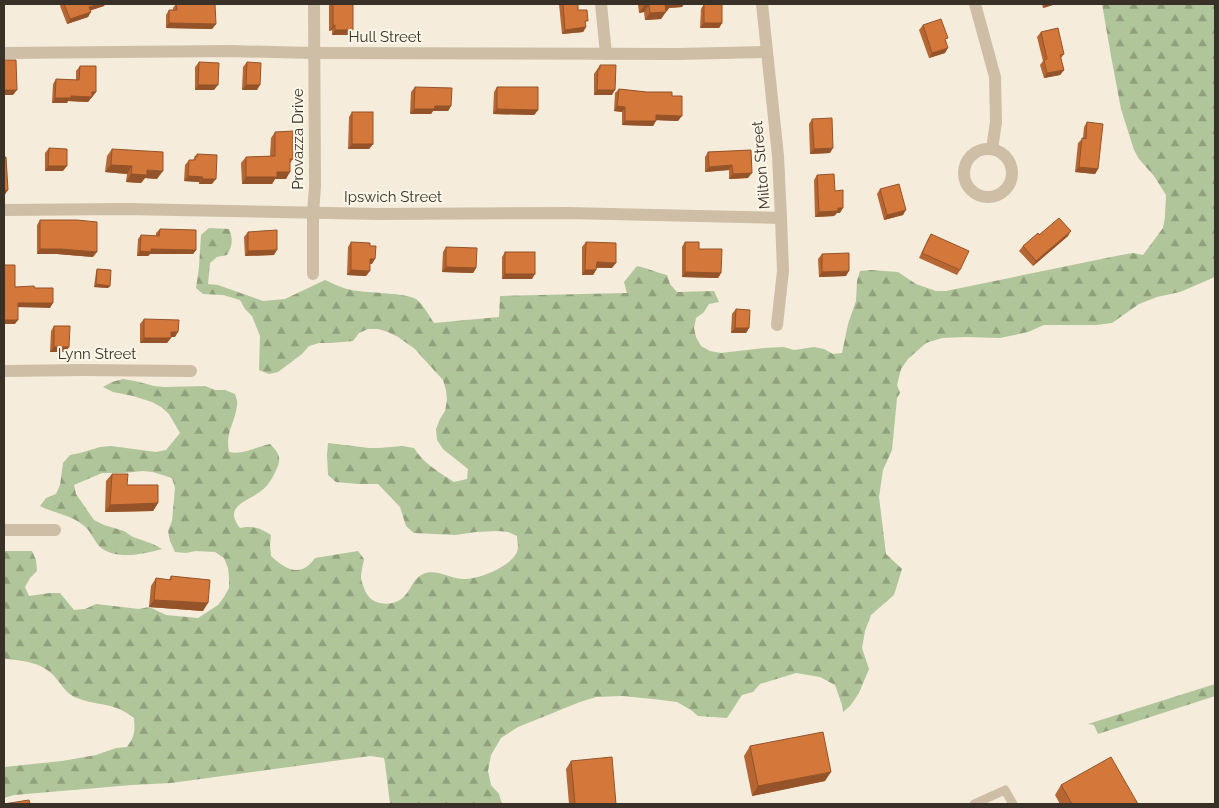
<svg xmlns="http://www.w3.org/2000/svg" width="1219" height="808" viewBox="0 0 1219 808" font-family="Raleway,sans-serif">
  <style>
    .forest { fill: url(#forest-firs) }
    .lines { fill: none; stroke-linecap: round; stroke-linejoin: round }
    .lane { stroke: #cebea5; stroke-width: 9 }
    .street { stroke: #cebea5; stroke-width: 12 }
    .wall { fill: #b56633 }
    .shaded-wall { fill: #945329 }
    .building { fill: #d3773b; stroke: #945329 }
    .labels { text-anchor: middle; stroke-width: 4; stroke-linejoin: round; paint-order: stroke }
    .street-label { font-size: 15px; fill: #393027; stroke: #fbf6e8 }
  </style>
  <defs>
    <pattern id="forest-firs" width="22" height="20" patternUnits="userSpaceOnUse" patternTransform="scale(1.25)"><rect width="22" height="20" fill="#b0c599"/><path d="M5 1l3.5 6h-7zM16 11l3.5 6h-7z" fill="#90a07d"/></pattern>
  </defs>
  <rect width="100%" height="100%" fill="#f5ecdb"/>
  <!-- forest -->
  <g class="forest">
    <path d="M 1102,4 L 1215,4 L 1215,277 L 1180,292 L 1157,297 L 1139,304 L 1112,323 L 1096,325 L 1044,325 L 1028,332 L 1000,338 L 965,337 L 942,338 L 926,343 L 908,359 L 901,369 L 897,385 L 900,393 L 897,398 L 892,450 L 883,470 L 879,497 L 886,554 L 902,569 L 894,595 L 871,615 L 865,631 L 862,648 L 869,669 L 859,693 L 850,706 L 843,712 L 842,705 L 835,685 L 820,677 L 796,673 L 760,684 L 753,692 L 742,695 L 727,718 L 698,716 L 691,710 L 677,702 L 653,699 L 622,696 L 596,697 L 580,702 L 518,727 L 501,738 L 491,755 L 488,771 L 491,785 L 499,794 L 502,804 L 390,804 L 385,763 L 384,758 L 370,756 L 171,783 L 132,785 L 14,795 L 4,798 L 4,767 L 62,761 L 96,755 L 116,748 L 127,747 C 135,736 135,731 134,718 C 115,702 97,706 77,698 C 66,694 62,685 55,677 C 42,662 24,661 6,659 L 4,658 L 4,551 L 32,551 L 36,560 L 37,571 L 30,578 L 25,587 L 29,596 L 50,593 L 60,593 L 74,610 L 85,609 L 96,604 L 139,609 L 149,607 L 166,615 L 198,618 L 218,605 L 224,597 L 229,588 L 229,578 L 228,568 L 224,558 L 215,552 L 196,551 L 186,553 L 175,552 L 170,541 L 168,531 L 172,521 L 175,488 L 172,478 L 153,472 L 143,471 L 123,473 L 102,473 L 74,485 L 76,494 L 94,520 L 104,525 L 124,531 L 133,537 L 153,544 L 162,549 C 145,554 114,561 99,546 C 93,539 91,531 83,525 C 71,515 54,513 40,506 L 46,498 L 56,494 L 60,485 L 63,463 L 70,455 L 80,453 L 100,447 L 111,446 L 156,452 L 166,450 L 180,433 L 169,414 L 161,407 L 152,402 L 133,396 L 113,392 L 103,387 L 112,382 L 123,379 L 135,381 L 154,386 L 164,387 L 205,386 L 215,390 L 225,390 L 235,394 C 236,398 238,401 237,405 C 235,424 225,432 229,452 C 244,455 255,447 270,444 C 278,452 282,457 277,468 C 273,477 269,485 261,491 C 254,497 240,501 235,510 C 232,516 236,523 240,528 C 253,526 259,527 271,535 L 270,545 L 271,556 C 286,570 301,578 315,558 L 358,551 L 364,559 C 363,565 361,572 361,578 C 362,584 366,595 371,599 C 378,605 392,605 400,600 C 410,594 412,579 423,574 C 436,568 451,579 464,579 C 480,579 516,565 518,548 C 518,544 517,539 517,536 L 508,532 L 498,531 L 476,532 L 455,535 L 414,533 L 406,526 L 400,507 L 378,484 L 358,484 L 336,482 L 328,475 L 327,455 L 328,443 L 369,448 L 379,448 L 402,446 L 414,448 C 423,463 440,473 454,482 L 467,479 L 468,469 L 443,449 L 437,440 L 436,429 L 440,419 L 445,411 L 447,400 L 446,390 L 443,380 L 422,357 L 415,349 L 398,337 L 388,332 L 378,329 L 368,329 L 359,333 L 353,341 L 331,343 L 319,343 L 309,346 L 302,354 L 278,372 L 269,374 L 259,370 L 260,336 L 252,316 L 245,309 L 240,300 L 223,295 L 203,294 L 196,288 L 199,267 L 201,235 L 209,228 L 229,229 C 233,239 233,245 227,255 L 217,257 L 210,263 L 208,284 L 218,285 L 263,301 L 285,299 L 325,280 C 336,285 346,290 358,291 C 371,293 405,293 416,299 C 422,303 430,317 434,323 L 499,317 L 500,296 L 627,293 L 624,282 L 637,266 C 648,268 657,273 667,275 L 670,284 L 677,292 L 714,291 L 719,302 L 709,304 L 704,312 L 696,318 L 694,328 L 696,337 L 701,346 L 710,351 L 721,353 L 764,348 L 784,347 L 794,350 L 814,347 L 824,349 L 833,354 L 842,353 L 848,324 L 856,301 L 857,281 L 860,271 L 871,270 L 898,272 L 916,284 L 936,291 L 946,291 L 1121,255 L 1133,253 L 1143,255 L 1163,228 L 1165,217 L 1166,195 L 1154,176 L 1139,159 L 1134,150 L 1121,109 L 1111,56 Z"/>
    <path d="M 1215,684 L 1215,696 L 1098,734 L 1094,725 L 1088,724 Z"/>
  </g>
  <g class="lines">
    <!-- lane -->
    <path class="lane" d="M 974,804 L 1005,790 L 1013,804"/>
    <!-- street -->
    <g class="street">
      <path d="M 601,4 L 606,54"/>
      <path d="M 762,4 L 778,156 L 781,218 L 783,271 L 777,325"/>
      <path d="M 975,4 L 995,77 L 996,122 L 992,149"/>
      <path d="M 4,53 L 229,51 L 314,53 L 679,54 L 767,52"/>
      <circle cx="988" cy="173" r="24"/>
      <path d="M 4,210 L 125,209 L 378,214 L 567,213 L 781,218"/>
      <path d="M 313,274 L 313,213 L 315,186 L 314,4"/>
      <path d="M 4,371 L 82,370 L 191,371"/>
      <path d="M 4,530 L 55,530"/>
    </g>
  </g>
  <!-- wall -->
  <g class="wall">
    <path d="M 61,4 L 105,4 L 104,6 L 91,10 L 88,17 L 67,24 L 60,6 Z"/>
    <path d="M 176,4 L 216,24 L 212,29 L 166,28 L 166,15 L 169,10 L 173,10 L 173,8 Z"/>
    <path d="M 329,4 L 353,4 L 353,30 L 350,35 L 332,35 L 332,30 L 329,31 Z"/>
    <path d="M 559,4 L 578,4 L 578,10 L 585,24 L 586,27 L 583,32 L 562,34 Z"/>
    <path d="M 638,4 L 684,4 L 682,7 L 669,8 L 667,11 L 666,11 L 661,19 L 645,20 L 644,12 L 639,13 Z"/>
    <path d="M 704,4 L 722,23 L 719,28 L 700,28 L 701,9 Z"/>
    <path d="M 1042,4 L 1056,4 L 1043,8 Z"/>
    <path d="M 923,25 L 946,41 L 945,53 L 929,58 L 919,30 Z"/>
    <path d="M 1041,32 L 1064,54 L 1061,58 L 1064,70 L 1060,75 L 1044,78 L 1040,65 L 1043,61 L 1037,37 Z"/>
    <path d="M 199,62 L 214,90 L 195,90 L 195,67 Z"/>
    <path d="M 247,62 L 257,90 L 242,90 L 243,67 Z"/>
    <path d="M 600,65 L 612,95 L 594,95 L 594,74 Z"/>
    <path d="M 80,66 L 96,92 L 88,102 L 68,101 L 67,103 L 52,103 L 53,84 L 56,79 L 76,80 L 76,71 Z"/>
    <path d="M 415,87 L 451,106 L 448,111 L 433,111 L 431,114 L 410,114 L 411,92 Z"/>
    <path d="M 497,87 L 538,110 L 534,115 L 493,114 L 494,92 Z"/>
    <path d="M 619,89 L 672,96 L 678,121 L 656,120 L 653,126 L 622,125 L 622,112 L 614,111 L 615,93 Z"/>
    <path d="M 352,112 L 373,144 L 369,149 L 348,149 L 349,117 Z"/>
    <path d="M 812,119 L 830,153 L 810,154 L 809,124 Z"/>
    <path d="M 1087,122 L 1098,169 L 1095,174 L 1075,172 L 1078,143 L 1083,138 L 1084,127 Z"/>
    <path d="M 275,132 L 293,159 L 290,163 L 286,179 L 275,179 L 272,184 L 242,184 L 241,163 L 246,157 L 270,156 L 271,138 Z"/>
    <path d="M 49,148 L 63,171 L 45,171 L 45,153 Z"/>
    <path d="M 112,149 L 157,179 L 145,178 L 141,183 L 126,182 L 127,174 L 105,172 L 107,156 Z"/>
    <path d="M 751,150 L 748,178 L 729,179 L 729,170 L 705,172 L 705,157 L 708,152 Z"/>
    <path d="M 197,154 L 212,184 L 199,184 L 199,182 L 184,181 L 185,165 L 189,160 L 193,160 Z"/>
    <path d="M 817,175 L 835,191 L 840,213 L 837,213 L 834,216 L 815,217 L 814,180 Z"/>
    <path d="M 880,189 L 903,215 L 884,220 L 877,194 Z"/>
    <path d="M 40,220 L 93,257 L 57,254 L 37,254 L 37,225 Z"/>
    <path d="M 160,229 L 196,250 L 193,254 L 150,254 L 148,256 L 137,256 L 138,239 L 141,235 L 156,236 L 156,233 Z"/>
    <path d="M 248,232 L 274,255 L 245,256 L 244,237 Z"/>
    <path d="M 931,234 L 960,270 L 957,275 L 919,258 L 928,239 Z"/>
    <path d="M 1039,235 L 1068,236 L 1033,266 L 1019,251 L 1023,246 Z"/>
    <path d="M 351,242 L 372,264 L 370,264 L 366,276 L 347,275 L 348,247 Z"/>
    <path d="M 586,242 L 612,268 L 596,268 L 596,270 L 593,275 L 582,275 L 582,247 Z"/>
    <path d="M 685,242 L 699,249 L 721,273 L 718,278 L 682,277 L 682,247 Z"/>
    <path d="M 446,247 L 476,268 L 473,273 L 442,272 L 443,252 Z"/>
    <path d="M 505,252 L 532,279 L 502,279 L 502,257 Z"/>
    <path d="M 822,254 L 846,276 L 819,277 L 818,259 Z"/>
    <path d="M 97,269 L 110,286 L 108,288 L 94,287 L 96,272 Z"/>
    <path d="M 736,309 L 749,328 L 746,333 L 731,333 L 732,314 Z"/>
    <path d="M 144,319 L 175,337 L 171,337 L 167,343 L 140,343 L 140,324 Z"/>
    <path d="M 54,326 L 66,352 L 50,352 L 51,331 Z"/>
    <path d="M 112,474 L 127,485 L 158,503 L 153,511 L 105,512 L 106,481 Z"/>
    <path d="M 171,576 L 203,611 L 149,607 L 151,586 L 156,578 L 169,580 Z"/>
    <path d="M 750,746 L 825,781 L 752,796 L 744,756 Z"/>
    <path d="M 571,761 L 616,804 L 569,804 L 566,769 Z"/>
    <path d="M 1061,785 L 1138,804 L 1060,804 L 1055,795 Z"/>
  </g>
  <!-- shaded-wall -->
  <g class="shaded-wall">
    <path d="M 99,4 L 105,4 L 104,6 L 86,12 L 89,7 Z"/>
    <path d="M 665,4 L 684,4 L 682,7 L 669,8 L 667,11 L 660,12 Z"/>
    <path d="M 1046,4 L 1056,4 L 1043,8 Z"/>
    <path d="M 649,5 L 644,12 L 639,13 L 644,6 Z"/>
    <path d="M 91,12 L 88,17 L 67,24 L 70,19 Z"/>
    <path d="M 666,12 L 661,19 L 645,20 L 650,13 Z"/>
    <path d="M 169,23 L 216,24 L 212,29 L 166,28 Z"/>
    <path d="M 704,23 L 722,23 L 719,28 L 700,28 Z"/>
    <path d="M 335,25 L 332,30 L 329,31 L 333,26 Z"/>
    <path d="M 586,27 L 583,32 L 562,34 L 565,30 Z"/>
    <path d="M 335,30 L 353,30 L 350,35 L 332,35 Z"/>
    <path d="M 948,48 L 945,53 L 929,58 L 932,53 Z"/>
    <path d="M 1064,70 L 1060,75 L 1044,78 L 1047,73 Z"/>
    <path d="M 198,85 L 218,85 L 214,90 L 195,90 Z"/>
    <path d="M 246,85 L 260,85 L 257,90 L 242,90 Z"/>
    <path d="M 4,90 L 17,90 L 13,95 L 4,95 Z"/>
    <path d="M 597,90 L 615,90 L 612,95 L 594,95 Z"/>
    <path d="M 92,92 L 96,92 L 88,102 L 68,101 L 67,103 L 52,103 L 55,98 L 71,96 Z"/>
    <path d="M 435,106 L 451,106 L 448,111 L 433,111 L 431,114 L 410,114 L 414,109 Z"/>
    <path d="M 617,106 L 625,107 L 622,112 L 614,111 Z"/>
    <path d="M 497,109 L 538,110 L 534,115 L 493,114 Z"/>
    <path d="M 656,115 L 682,116 L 678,121 L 653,120 Z"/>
    <path d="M 625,121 L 656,121 L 653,126 L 622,125 Z"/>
    <path d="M 352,144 L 373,144 L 369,149 L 348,149 Z"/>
    <path d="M 833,148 L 830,153 L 810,154 L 814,149 Z"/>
    <path d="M 111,165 L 132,166 L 127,174 L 105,172 Z"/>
    <path d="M 732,165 L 729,170 L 705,172 L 709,167 Z"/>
    <path d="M 48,166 L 67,166 L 63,171 L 45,171 Z"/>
    <path d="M 1079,167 L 1098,169 L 1095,174 L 1075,172 Z"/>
    <path d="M 147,170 L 163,171 L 157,179 L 145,178 L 141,183 L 126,182 L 131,174 Z"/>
    <path d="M 277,172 L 290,172 L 286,179 L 275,179 L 272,184 L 242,184 L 246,177 Z"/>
    <path d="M 752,173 L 748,178 L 729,179 L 733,174 Z"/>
    <path d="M 188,176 L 203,177 L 199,182 L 184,181 Z"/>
    <path d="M 202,179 L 216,179 L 212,184 L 199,184 Z"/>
    <path d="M 8,190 L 4,196 L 4,191 Z"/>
    <path d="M 838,208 L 843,208 L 840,213 L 837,213 L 834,216 L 815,217 L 819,212 Z"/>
    <path d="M 906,210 L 903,215 L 884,220 L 887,215 Z"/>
    <path d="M 1071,231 L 1068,236 L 1033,266 L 1036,261 Z"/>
    <path d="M 40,249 L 61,249 L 97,252 L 93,257 L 57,254 L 37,254 Z"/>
    <path d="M 151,249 L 196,250 L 193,254 L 150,254 L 148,256 L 137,256 L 140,251 Z"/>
    <path d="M 277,250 L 274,255 L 245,256 L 248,251 Z"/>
    <path d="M 370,259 L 375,259 L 372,264 L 367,264 Z"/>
    <path d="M 597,262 L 616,263 L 612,268 L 593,267 Z"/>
    <path d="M 446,267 L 476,268 L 473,273 L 442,272 Z"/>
    <path d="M 351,270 L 370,271 L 366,276 L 347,275 Z"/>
    <path d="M 585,270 L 596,270 L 593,275 L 582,275 Z"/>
    <path d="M 849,271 L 846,276 L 819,277 L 822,272 Z"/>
    <path d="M 685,272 L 721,273 L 718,278 L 682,277 Z"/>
    <path d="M 505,274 L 535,274 L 532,279 L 502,279 Z"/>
    <path d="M 96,284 L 110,286 L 108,288 L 94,287 Z"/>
    <path d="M 18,303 L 53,303 L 50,308 L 15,307 Z"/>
    <path d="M 4,320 L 18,320 L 15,324 L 4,324 Z"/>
    <path d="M 735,328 L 749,328 L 746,333 L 731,333 Z"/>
    <path d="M 171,332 L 178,332 L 175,337 L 167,337 Z"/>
    <path d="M 144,338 L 171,338 L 167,343 L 140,343 Z"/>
    <path d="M 54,347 L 69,347 L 66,352 L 50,352 Z"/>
    <path d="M 158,503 L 153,511 L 105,512 L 110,505 Z"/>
    <path d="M 154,600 L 208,603 L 203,611 L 149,607 Z"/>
    <path d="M 831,772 L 825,781 L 752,796 L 758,786 Z"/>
  </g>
  <!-- building -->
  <g class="building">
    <path d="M 64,4 L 99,4 L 89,7 L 91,12 L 70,19 Z"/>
    <path d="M 176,4 L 215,4 L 216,24 L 169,23 L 169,10 L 177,10 Z"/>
    <path d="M 333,4 L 353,4 L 353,30 L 335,30 L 335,25 L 333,26 Z"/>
    <path d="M 563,4 L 578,4 L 578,10 L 587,10 L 588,21 L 585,21 L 586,27 L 565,30 Z"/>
    <path d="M 644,4 L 672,4 L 665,4 L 666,12 L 650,13 L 649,5 L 644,6 Z"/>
    <rect x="704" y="4" width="18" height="19"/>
    <path d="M 941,19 L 948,38 L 945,39 L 948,48 L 932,53 L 923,25 Z"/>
    <path d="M 1058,28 L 1064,54 L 1060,55 L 1064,70 L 1047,73 L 1044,60 L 1047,59 L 1041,32 Z"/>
    <path d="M 4,60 L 16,60 L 17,90 L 4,90 Z"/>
    <path d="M 199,62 L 219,63 L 218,85 L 198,85 Z"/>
    <path d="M 247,62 L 261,63 L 260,85 L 246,85 Z"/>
    <path d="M 600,65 L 616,65 L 615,90 L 597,90 L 598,69 L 600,69 Z"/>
    <path d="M 80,66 L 96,66 L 96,92 L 92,92 L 92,97 L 71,96 L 71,98 L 55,98 L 56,79 L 79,80 Z"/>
    <path d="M 415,87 L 452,88 L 451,106 L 435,106 L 434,109 L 414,109 Z"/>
    <path d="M 497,87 L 538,87 L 538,110 L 497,109 Z"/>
    <path d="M 619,89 L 647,92 L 672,92 L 672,96 L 682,96 L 682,116 L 656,115 L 656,121 L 625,121 L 625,107 L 617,106 Z"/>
    <rect x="352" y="112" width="21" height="32"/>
    <path d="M 832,118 L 833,148 L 814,149 L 812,119 Z"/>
    <path d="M 1087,122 L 1103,124 L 1098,169 L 1079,167 L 1082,138 L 1086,139 Z"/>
    <path d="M 293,131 L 293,159 L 290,159 L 290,172 L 277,172 L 277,177 L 246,177 L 246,157 L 275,156 L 275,132 Z"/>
    <path d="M 49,148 L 67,149 L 67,166 L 48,166 Z"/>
    <path d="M 112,149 L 163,152 L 163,171 L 147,170 L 147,175 L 131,174 L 132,166 L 111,165 Z"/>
    <path d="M 751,150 L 752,173 L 733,174 L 732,165 L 709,167 L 708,152 Z"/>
    <path d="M 197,154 L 217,155 L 216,179 L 202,179 L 203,177 L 188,176 L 189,160 L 195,160 L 195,156 L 197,157 Z"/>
    <path d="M 4,157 L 6,157 L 8,190 L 4,191 Z"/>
    <path d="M 834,174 L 835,191 L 843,190 L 843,208 L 838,208 L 838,211 L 819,212 L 817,175 Z"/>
    <path d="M 899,184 L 906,210 L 887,215 L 880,189 Z"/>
    <path d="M 1059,218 L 1071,231 L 1036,261 L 1023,246 L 1038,233 L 1039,235 Z"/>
    <path d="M 40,220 L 77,220 L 97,222 L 97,252 L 61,249 L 40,249 Z"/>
    <path d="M 160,229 L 196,230 L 196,250 L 151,249 L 151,252 L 140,251 L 141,235 L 159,236 Z"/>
    <path d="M 277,230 L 277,250 L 248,251 L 248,232 Z"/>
    <path d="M 931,234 L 969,251 L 960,270 L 922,253 Z"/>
    <path d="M 351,242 L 370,243 L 370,246 L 376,246 L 375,259 L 370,259 L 370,271 L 351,270 Z"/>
    <path d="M 586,242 L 616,243 L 616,263 L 597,262 L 596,270 L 585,270 Z"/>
    <path d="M 685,242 L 699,242 L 699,249 L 722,249 L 721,273 L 685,272 Z"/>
    <path d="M 446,247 L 477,248 L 476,268 L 446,267 Z"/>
    <rect x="505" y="252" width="30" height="22"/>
    <path d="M 849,253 L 849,271 L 822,272 L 822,254 Z"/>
    <path d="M 4,265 L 15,265 L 15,287 L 34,286 L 35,288 L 53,288 L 53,303 L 18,303 L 18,320 L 4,320 Z"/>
    <path d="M 97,269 L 111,270 L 110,286 L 96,284 Z"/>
    <path d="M 736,309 L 750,310 L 749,328 L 735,328 Z"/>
    <path d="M 144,319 L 179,320 L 178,332 L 171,332 L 171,338 L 144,338 Z"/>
    <path d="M 54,326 L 70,326 L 69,347 L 54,347 Z"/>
    <path d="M 112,474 L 128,474 L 127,485 L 158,485 L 158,503 L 110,505 Z"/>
    <path d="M 171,576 L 210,580 L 208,603 L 154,600 L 156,578 L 171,580 Z"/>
    <path d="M 823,732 L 831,772 L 758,786 L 750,746 Z"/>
    <path d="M 612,757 L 616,804 L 575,804 L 571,761 Z"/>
    <path d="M 1111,757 L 1138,804 L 1072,804 L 1061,785 Z"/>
    <path d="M 29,800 L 30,804 L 4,804 Z"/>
  </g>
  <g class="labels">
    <!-- street labels -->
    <g class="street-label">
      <text x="385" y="42">Hull Street</text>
      <text transform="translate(298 139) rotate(-90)" y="5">Provazza Drive</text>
      <text transform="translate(761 165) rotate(-95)" y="5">Milton Street</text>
      <text x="393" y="202">Ipswich Street</text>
      <text x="97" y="359">Lynn Street</text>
    </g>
  </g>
  <!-- border -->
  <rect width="1219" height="808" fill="none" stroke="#393027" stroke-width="10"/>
</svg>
